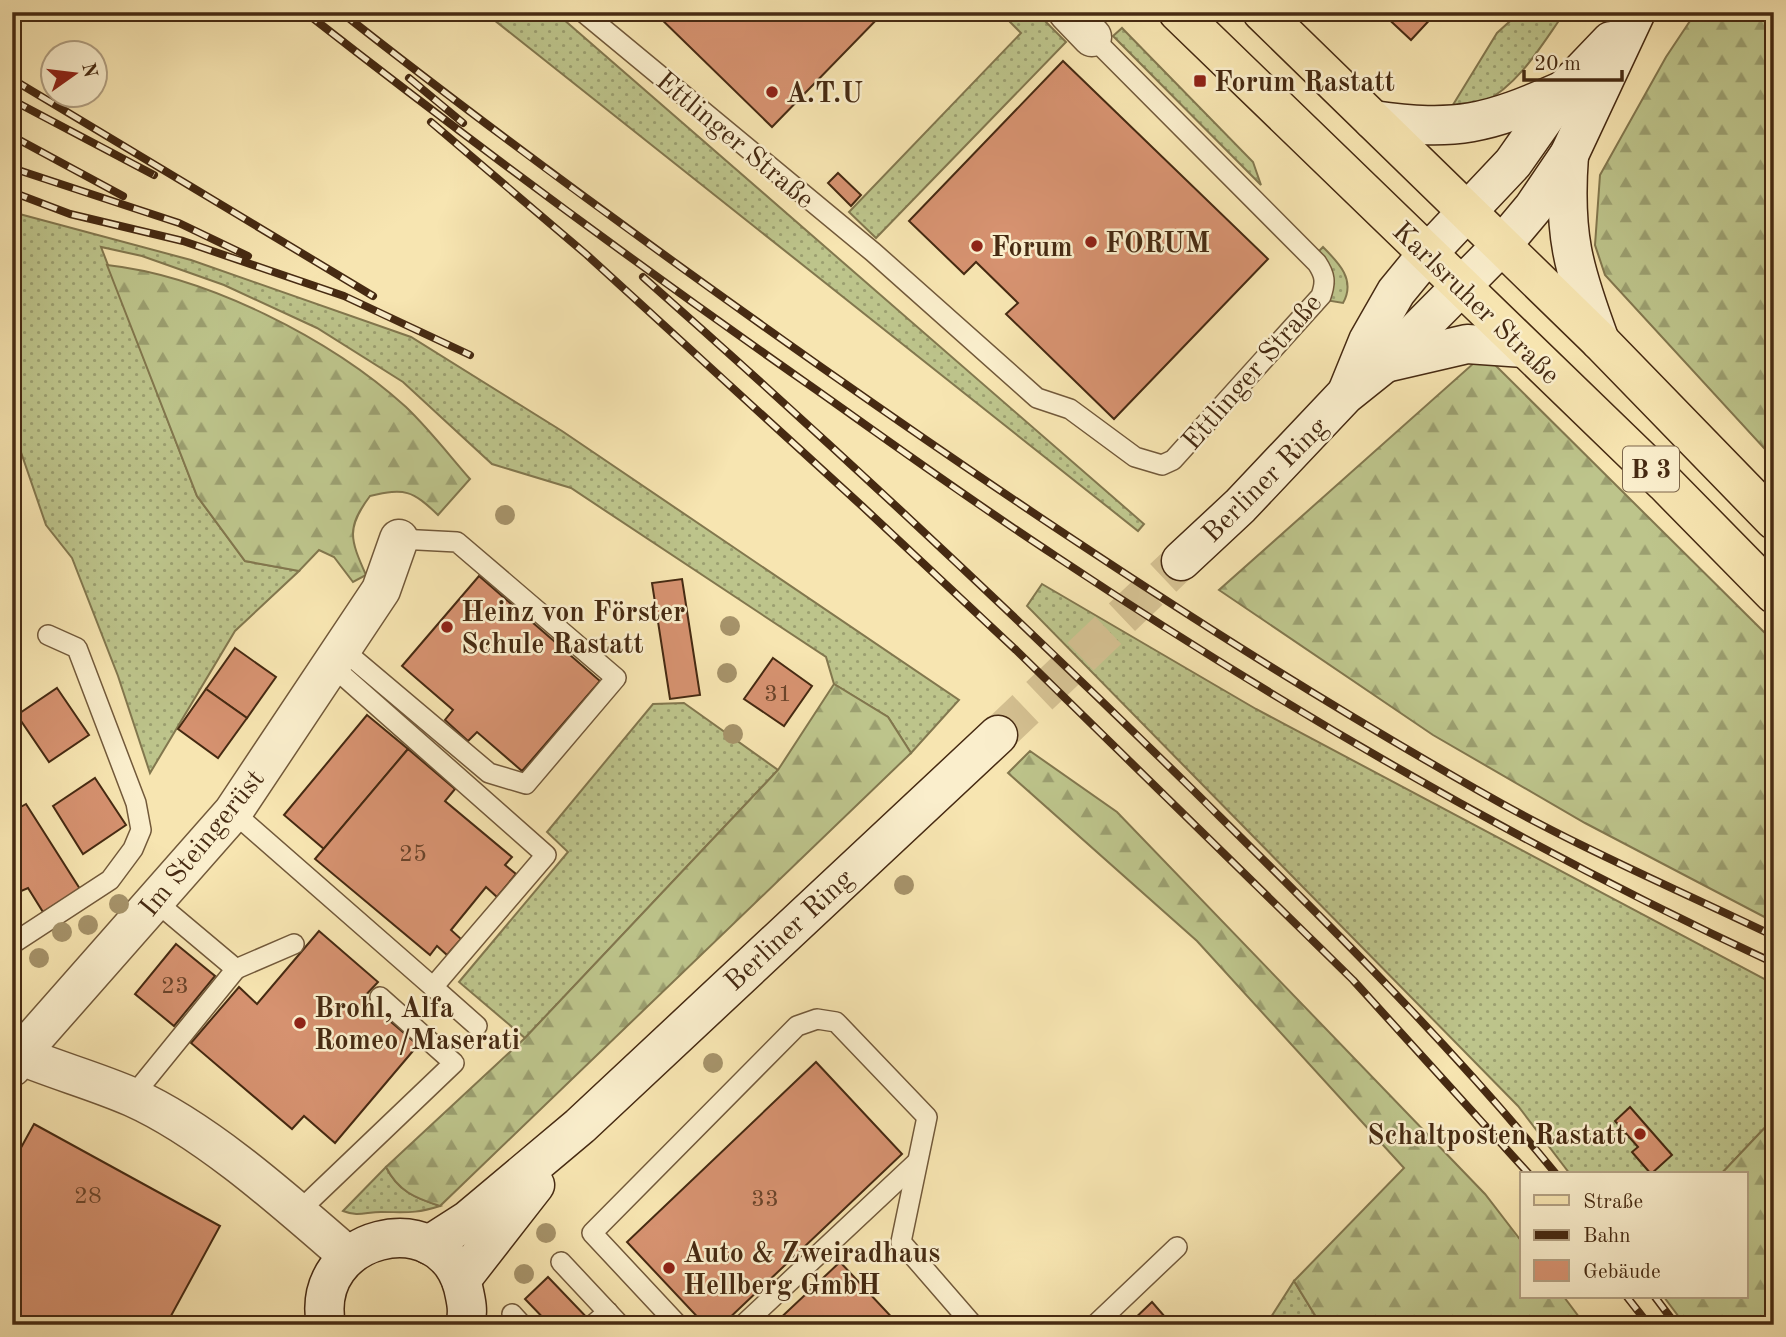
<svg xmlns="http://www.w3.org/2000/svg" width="1786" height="1337" viewBox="0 0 1786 1337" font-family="'Old Standard TT',serif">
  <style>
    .grass { fill: url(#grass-dots); stroke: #82774e; stroke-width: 2 }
    .forest { fill: url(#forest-firs); stroke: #82774e; stroke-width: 2 }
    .building { fill: #d69270; stroke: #462a12; stroke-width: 2 }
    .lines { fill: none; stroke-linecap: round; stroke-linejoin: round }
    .secondary-tunnel { stroke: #d4c091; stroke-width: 38; stroke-dasharray: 38 19; stroke-linecap: butt }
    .lane-casing { stroke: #72593a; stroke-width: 22 }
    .street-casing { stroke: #72593a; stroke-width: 41 }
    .secondary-casing { stroke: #462a12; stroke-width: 41 }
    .primary-casing { stroke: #462a12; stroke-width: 41 }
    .lane { stroke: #faeecc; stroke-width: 19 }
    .street { stroke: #faeecc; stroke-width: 38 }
    .secondary { stroke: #faeecc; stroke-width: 38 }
    .primary { stroke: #f7e5b1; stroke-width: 38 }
    .rail-casing { stroke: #462a12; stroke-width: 8 }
    .rail { stroke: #faeecc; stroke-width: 5; stroke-dasharray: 16; stroke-linecap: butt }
    .tree { fill: #a6936a }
    .poi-dot { fill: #8f2418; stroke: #faeecc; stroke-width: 2.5 }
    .labels { text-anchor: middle; stroke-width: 5; stroke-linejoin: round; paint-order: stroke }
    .number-label { font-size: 24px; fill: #6a442a }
    .shield { fill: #faeecc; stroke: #7c654a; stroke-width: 2 }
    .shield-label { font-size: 26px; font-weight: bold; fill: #462a12 }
    .poi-label { font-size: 28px; font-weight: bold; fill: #462a12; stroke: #faeecc; text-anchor: start }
    .street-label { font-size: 28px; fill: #462a12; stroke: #faeecc }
  </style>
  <defs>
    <pattern id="grass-dots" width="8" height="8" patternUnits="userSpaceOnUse" patternTransform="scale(1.75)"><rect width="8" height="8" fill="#bdc48b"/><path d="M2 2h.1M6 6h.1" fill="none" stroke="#9b9f70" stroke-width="1.8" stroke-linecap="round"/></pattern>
    <pattern id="forest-firs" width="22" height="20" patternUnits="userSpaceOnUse" patternTransform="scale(1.75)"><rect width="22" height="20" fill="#bdc48b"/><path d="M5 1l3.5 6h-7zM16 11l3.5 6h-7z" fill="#9b9f70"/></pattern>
  </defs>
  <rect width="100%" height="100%" fill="#f7e5b1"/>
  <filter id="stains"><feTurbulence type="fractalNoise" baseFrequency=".00286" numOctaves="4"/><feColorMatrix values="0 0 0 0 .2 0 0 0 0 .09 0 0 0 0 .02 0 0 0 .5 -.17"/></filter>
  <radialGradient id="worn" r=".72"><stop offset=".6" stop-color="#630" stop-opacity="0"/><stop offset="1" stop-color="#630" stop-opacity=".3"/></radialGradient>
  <!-- grass -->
  <g class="grass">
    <path d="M 484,12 L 555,12 L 1144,524 L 1138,531 Z"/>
    <path d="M 1007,12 L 1036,12 L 1066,42 L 876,238 L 849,212 L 1021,33 L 1004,16 Z"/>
    <path d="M 1520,12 L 1565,12 C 1542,44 1520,84 1484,102 C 1475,107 1461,106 1451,108 L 1497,33 Z"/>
    <path d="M 1122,28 L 1253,162 L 1261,185 L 1113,36 Z"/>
    <path d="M 12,212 L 191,260 L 411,337 L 562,431 L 959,700 L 911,753 L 888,717 L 834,684 L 826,657 L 571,488 L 492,464 L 403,382 L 317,328 L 224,285 L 142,256 L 101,247 L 197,496 L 245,561 L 299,571 L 235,631 L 150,773 L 118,676 L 72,558 L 46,525 L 12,426 Z"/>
    <path d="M 1323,247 C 1339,263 1356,280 1343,303 L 1325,300 L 1316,254 Z"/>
    <path d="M 1042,584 L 1256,709 L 1774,984 L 1774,1118 L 1721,1174 L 1570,1174 L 1518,1106 L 1027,606 Z"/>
    <path d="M 684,703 L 778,770 L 525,1038 L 459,982 L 568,852 L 547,832 L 653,704 Z"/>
    <path d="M 386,1167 C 398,1191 415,1198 440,1206 C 415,1214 406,1212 381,1212 C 366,1212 358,1217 343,1211 Z"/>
    <path d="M 1294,1281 L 1321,1325 L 1266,1325 Z"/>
  </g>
  <!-- forest -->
  <g class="forest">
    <path d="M 1696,12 L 1774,12 L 1774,459 L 1605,275 L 1595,245 L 1600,175 L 1666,57 Z"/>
    <path d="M 107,265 C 207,276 331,339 406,407 C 429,429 449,455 470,479 L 438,515 C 412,490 405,488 370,496 C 346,528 350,539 366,575 L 353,582 L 334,557 L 319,550 L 299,571 L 245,561 L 197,496 Z"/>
    <path d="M 1484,354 L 1774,642 L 1774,922 L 1585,823 L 1433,735 L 1219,590 Z"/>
    <path d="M 834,684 L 888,717 L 911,753 L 440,1206 C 415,1198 398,1191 386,1167 L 525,1038 L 778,770 Z"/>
    <path d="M 1030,751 L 1117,812 L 1485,1194 L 1522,1242 L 1522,1297 L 1564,1297 L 1585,1325 L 1321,1325 L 1294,1281 L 1404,1168 L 1197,941 L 1008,773 Z"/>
    <path d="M 1774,1118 L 1774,1325 L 1685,1325 L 1664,1297 L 1746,1297 L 1746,1174 L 1721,1174 Z"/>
  </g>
  <!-- building -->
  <g class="building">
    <path d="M 654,12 L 884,12 L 772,127 Z"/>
    <path d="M 1381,12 L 1437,12 L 1411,40 Z"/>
    <path d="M 1063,61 L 1268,259 L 1114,419 L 1006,314 L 1018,303 L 976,262 L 964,274 L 909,221 Z"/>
    <path d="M 838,173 L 861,195 L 851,206 L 828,183 Z"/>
    <path d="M 479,576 L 600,681 L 522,771 L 477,732 L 468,741 L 445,720 L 453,710 L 402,666 Z"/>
    <path d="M 682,579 L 700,695 L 670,699 L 652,583 Z"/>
    <path d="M 235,648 L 276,677 L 247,718 L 206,689 Z"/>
    <path d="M 773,658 L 812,686 L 784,726 L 744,699 Z"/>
    <path d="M 57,688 L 89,735 L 49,762 L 17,715 Z"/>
    <path d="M 206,689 L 247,718 L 218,758 L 178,729 Z"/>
    <path d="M 367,715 L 408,749 L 324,849 L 284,815 Z"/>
    <path d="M 408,749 L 455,789 L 445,801 L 512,857 L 505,865 L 516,874 L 497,897 L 486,887 L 451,930 L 461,939 L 447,955 L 437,946 L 430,955 L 315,859 Z"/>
    <path d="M 95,778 L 126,825 L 83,854 L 53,806 Z"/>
    <path d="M 26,804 L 80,889 L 43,912 L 28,888 L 12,895 L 12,812 Z"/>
    <path d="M 319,931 L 378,982 L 363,998 L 418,1045 L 335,1143 L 304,1116 L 292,1129 L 191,1043 L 239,987 L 257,1004 Z"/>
    <path d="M 176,944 L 215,976 L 174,1026 L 135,994 Z"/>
    <path d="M 816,1062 L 902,1154 L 722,1325 L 705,1325 L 627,1242 Z"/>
    <path d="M 1630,1107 L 1672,1155 L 1651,1174 L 1632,1152 L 1638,1147 L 1615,1121 Z"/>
    <path d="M 34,1124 L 220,1226 L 166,1325 L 12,1325 L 12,1164 Z"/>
    <path d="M 840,1262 L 899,1325 L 773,1325 Z"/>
    <path d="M 548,1277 L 594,1325 L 550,1325 L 525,1299 Z"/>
    <path d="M 1152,1302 L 1172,1325 L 1128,1325 Z"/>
  </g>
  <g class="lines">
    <!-- secondary-tunnel -->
    <path class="secondary-tunnel" d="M 998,735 L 1181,561"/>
    <!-- lane casing -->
    <g class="lane-casing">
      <g id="lane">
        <path d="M 583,12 L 873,252 L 1037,398 L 1070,409 L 1135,457 L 1162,465 L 1173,460 L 1321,296 C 1326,282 1325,275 1317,263 L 1092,37"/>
        <path d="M 342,649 L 489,773 L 526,784 L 616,678 L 457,542 L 399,539"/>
        <path d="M 233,812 L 433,987 L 546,855 L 331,665"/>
        <path d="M 12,944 L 110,880 L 133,849 L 141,830 L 136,803 L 77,648 L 48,635"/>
        <path d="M 236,969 L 294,944"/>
        <path d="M 433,987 L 477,1026"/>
        <path d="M 132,1097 L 236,969 L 155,901"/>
        <path d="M 298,1212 L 454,1063 L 380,997"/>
        <path d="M 561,1262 L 620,1325"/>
        <path d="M 512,1314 L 522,1325"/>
        <path d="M 594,1324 L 608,1312"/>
        <path d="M 678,1325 L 592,1233 L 797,1026 L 817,1019 L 836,1022 L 927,1117 L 901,1242 L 973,1325"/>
        <path d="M 743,1325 L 917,1162"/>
        <path d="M 1095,1325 L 1177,1247"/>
      </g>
    </g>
    <!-- street casing -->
    <g class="street-casing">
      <g id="street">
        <path d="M 1068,12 L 1092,37"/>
        <path d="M 12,1052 C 51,1069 93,1080 132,1097 C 206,1130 286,1202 347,1255"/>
        <path d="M 12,1067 L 19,1055 L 233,812 L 381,590 L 399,539"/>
      </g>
    </g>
    <!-- secondary casing -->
    <g class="secondary-casing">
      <g id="secondary">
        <path d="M 1373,120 C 1457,132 1487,124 1564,90"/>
        <path d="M 1569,155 C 1563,234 1573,268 1600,341"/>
        <path d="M 1385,363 L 1467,344 L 1524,348"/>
        <path d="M 1348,390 L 1368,341 L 1396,292 L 1428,253 L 1513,163 L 1565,89 L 1611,41"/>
        <path d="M 1181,561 L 1240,506 L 1345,395 L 1385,363 L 1502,245 L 1533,208 L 1569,155 L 1636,12"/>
        <path d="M 429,1245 L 468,1220 L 580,1126 L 998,735"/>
        <path d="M 461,1280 L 535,1185"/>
        <path d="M 326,1325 C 309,1235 440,1203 463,1287 C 466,1300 469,1312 465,1325"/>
      </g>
    </g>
    <!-- primary casing -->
    <g class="primary-casing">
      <g id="primary">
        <path d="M 1178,12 L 1665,483 L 1774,594"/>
        <path d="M 1262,12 L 1600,341 L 1774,520"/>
      </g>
    </g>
    <!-- lane -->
    <use href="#lane" class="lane"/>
    <!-- street -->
    <use href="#street" class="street"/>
    <!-- secondary -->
    <use href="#secondary" class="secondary"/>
    <!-- primary -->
    <use href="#primary" class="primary"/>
    <!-- rail casing -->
    <g class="rail-casing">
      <g id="rail">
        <path d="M 305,12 C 471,142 642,268 815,389 C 894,445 973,502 1054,555 C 1284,708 1523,847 1774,963"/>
        <path d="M 341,12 C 498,136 661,254 824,369 C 1038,519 1254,663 1481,792 C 1575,846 1676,889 1774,936"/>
        <path d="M 409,78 L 463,123"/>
        <path d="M 12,79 L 373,296"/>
        <path d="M 12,100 L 154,175"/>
        <path d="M 431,122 L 587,255 L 862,506 L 1016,650 L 1353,980 L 1529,1174"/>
        <path d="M 12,136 L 123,196"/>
        <path d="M 12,168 L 179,223 L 248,256"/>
        <path d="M 12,192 L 70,214 L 183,241 L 344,296 L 470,355"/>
        <path d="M 643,277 C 831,443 1015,615 1194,791 C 1319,915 1445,1038 1556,1174"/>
        <path d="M 1627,1297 L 1649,1325"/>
        <path d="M 1655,1297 L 1676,1325"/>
      </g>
    </g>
    <!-- rail -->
    <use href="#rail" class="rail"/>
  </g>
  <!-- trees -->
  <g class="tree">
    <circle cx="505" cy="515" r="10"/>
    <circle cx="730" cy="626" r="10"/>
    <circle cx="727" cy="673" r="10"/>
    <circle cx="733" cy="734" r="10"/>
    <circle cx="904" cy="885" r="10"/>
    <circle cx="119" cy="904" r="10"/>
    <circle cx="88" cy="925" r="10"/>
    <circle cx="62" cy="932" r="10"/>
    <circle cx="39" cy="958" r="10"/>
    <circle cx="713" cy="1063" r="10"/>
    <circle cx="546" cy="1233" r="10"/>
    <circle cx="524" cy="1274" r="10"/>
  </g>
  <!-- markers -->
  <g class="poi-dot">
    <rect x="1193" y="74" width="14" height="14" rx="3.5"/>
    <circle cx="772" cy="92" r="7"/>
    <circle cx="1091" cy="242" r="7"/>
    <circle cx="977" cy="246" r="7"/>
    <circle cx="447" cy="627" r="7"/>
    <circle cx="300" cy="1023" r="7"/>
    <circle cx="1640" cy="1134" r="7"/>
    <circle cx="669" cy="1268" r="7"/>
  </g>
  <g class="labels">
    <!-- number labels -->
    <g class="number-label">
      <text x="778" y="701">31</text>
      <text x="413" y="861">25</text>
      <text x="175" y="993">23</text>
      <text x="88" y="1203">28</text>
      <text x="765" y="1206">33</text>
    </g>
    <!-- shield labels -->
    <rect class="shield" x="1623" y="446.5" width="56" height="45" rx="5"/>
    <g class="shield-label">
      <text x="1651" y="478">B 3</text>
    </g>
    <!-- poi labels -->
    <g class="poi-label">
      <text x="1214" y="91">Forum Rastatt</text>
      <text x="786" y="102">A.T.U</text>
      <text x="1105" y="252">FORUM</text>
      <text x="991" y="256">Forum</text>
      <text x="461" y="621">Heinz von Förster<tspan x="461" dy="32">Schule Rastatt</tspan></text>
      <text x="314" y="1017">Brohl, Alfa<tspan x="314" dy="32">Romeo/Maserati</tspan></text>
      <text x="1626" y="1144" text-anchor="end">Schaltposten Rastatt</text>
      <text x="683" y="1262">Auto &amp; Zweiradhaus<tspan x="683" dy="32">Hellberg GmbH</tspan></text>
    </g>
    <!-- street labels -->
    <g class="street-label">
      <text transform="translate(736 139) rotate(40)" y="10">Ettlinger Straße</text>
      <text transform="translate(1477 302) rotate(44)" y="10">Karlsruher Straße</text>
      <text transform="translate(1251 371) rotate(-49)" y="10">Ettlinger Straße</text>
      <text transform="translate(1264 479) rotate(-45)" y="10">Berliner Ring</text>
      <text transform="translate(201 842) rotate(-51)" y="10">Im Steingerüst</text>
      <text transform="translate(788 929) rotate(-43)" y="10">Berliner Ring</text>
    </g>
  </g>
  <!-- margin -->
  <rect width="1786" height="1337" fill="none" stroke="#f7e5b1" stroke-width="42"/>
  <rect x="14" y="14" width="1758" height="1309" fill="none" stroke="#462a12" stroke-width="3.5"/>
  <rect x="21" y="21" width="1744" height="1295" fill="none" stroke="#462a12" stroke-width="2"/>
  <!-- legend -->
  <rect x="1520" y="1172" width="228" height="126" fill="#faeecc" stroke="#b2a082" stroke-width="2"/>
  <rect x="1534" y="1195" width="35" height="10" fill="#f7e5b1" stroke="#b2a082" stroke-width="2"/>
  <text x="1583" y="1208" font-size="21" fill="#462a12">Straße</text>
  <rect x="1534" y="1230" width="35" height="10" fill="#462a12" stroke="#b2a082" stroke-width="2"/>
  <text x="1583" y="1242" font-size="21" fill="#462a12">Bahn</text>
  <rect x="1534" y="1260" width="35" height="21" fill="#d69270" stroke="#b2a082" stroke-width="2"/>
  <text x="1583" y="1278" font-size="21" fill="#462a12">Gebäude</text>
  <!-- north arrow -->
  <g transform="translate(74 74) rotate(76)"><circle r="33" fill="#faeecc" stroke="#b2a082" stroke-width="2"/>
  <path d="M0-5L12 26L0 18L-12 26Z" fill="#8f2418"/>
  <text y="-10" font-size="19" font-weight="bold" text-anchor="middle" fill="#462a12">N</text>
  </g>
  <!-- scale -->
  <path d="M1524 70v10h98v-10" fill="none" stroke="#462a12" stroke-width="3.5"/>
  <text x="1534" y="70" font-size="21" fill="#462a12" stroke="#faeecc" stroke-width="5" paint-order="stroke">20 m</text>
  <rect width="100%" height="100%" filter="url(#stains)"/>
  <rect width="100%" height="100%" fill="url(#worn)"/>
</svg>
